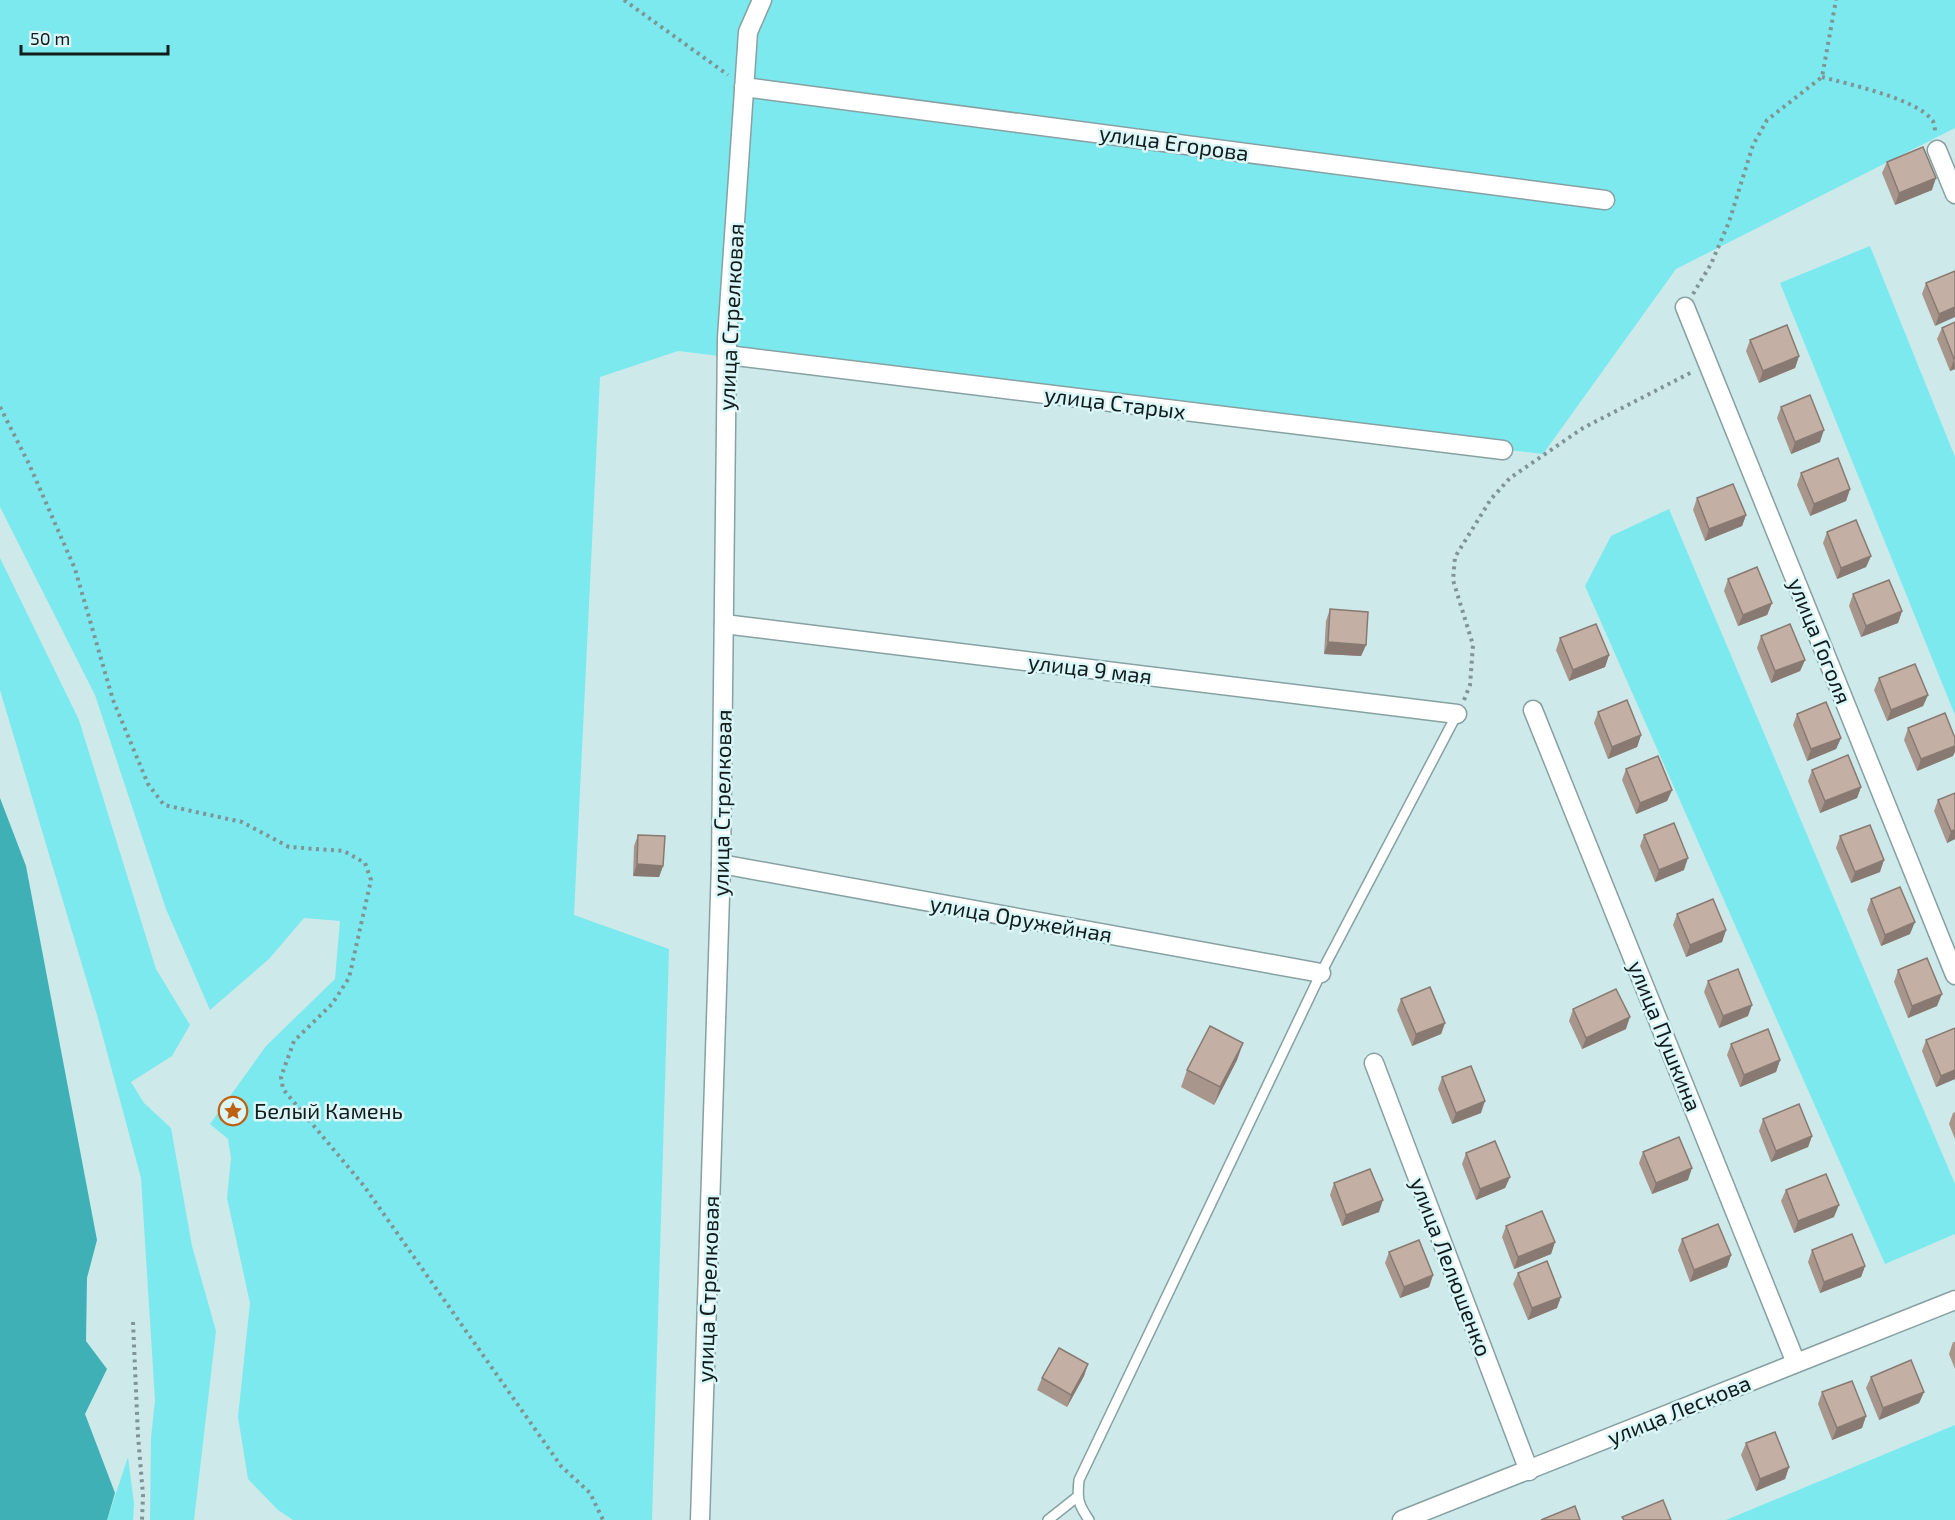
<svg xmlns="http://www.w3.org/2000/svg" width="1955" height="1520" viewBox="0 0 1955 1520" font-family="'Exo 2',sans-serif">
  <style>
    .green { fill: #7ce9ef }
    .water { fill: #3fb0b6 }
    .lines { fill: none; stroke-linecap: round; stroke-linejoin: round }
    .service-casing { stroke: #87a1a2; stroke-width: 12 }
    .minor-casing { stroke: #87a1a2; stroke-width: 21 }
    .path { stroke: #7f9495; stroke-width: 4; stroke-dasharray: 3 4.5; stroke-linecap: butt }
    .service { stroke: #fff; stroke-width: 9 }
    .minor { stroke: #fff; stroke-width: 18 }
    .wall { fill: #a8968c }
    .shaded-wall { fill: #887a72 }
    .building { fill: #c3afa3; stroke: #887a72; stroke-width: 1.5 }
    .labels { text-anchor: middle; stroke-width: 5; stroke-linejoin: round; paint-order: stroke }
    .street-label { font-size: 22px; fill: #121c1d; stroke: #daf6f7 }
    .poi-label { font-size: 22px; fill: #121c1d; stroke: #daf6f7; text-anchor: start }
  </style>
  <rect width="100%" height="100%" fill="#cde9ea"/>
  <!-- green -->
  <g class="green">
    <path d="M 0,0 L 1955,0 L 1955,128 L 1676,269 L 1543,454 L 678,351 L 600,377 L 574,915 L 669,949 L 652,1520 L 293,1520 L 278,1510 L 248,1479 L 238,1417 L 250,1303 L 227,1198 L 231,1158 L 228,1139 L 210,1124 L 266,1046 L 335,979 L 340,921 L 304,918 L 269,959 L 210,1010 L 166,909 L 95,695 L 0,507 Z"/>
    <path d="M 1870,246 L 1955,457 L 1955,715 L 1780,283 Z"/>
    <path d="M 1669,509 L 1955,1184 L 1955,1234 L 1885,1264 L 1585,586 L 1611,536 Z"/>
    <path d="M 0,558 L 79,720 L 156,969 L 190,1025 L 172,1056 L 131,1082 L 144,1103 L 171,1128 L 192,1246 L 216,1331 L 194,1520 L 150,1520 L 151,1438 L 155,1400 L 141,1178 L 97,1015 L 0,690 Z"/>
    <path d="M 1955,1425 L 1955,1520 L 1726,1520 Z"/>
    <path d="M 128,1457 L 134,1504 L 133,1520 L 107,1520 Z"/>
  </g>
  <!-- water -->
  <path class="water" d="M 0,798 L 26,866 L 97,1240 L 87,1278 L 86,1341 L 107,1369 L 85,1414 L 115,1493 L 107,1520 L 0,1520 Z"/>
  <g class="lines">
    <!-- service casing -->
    <g class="service-casing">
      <g id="service">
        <path d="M 1048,1520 L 1077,1497"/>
        <path d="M 1089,1520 C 1078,1504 1077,1499 1079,1480 L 1321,973 L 1457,714"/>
      </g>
    </g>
    <!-- minor casing -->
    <g class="minor-casing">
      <g id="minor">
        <path d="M 744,87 L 1605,200"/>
        <path d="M 1937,150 L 1955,194"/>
        <path d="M 1685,307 L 1955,975"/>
        <path d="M 727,355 L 1503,450"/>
        <path d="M 724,624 L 1457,714"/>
        <path d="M 1533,710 L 1796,1363"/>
        <path d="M 721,864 L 1321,973"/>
        <path d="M 1374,1063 L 1529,1471"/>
        <path d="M 700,1520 L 721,864 L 727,338 L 748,32 L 762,0"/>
        <path d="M 1402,1520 L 1955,1300"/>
      </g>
    </g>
    <!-- path -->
    <g class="path">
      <path d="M 624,0 L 728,75"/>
      <path d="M 1822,77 C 1848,84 1917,99 1932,120 C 1935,123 1935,129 1935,134"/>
      <path d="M 1693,294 L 1711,264 L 1729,222 L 1753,145 L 1767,120 L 1822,77 L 1836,0"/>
      <path d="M 0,407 L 29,464 L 75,569 L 113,700 L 148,784 L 164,805 L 242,822 L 289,847 L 344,851 L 365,863 L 371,880 L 349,978 L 332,1004 L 294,1041 L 281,1077 L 283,1089 L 364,1186 L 561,1466 L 590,1493 L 603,1520"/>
      <path d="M 1464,700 L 1470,685 L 1473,645 L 1453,580 L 1455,557 L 1491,499 L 1510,478 L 1583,428 L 1694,371"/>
      <path d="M 133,1322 L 138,1436 L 143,1495 L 142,1520"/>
    </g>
    <!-- service -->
    <use href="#service" class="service"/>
    <!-- minor -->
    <use href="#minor" class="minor"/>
  </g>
  <!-- wall -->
  <g class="wall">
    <path d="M 1887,162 L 1932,190 L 1895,205 L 1882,173 Z"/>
    <path d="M 1955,271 L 1935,326 L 1922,294 L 1926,283 Z"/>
    <path d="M 1955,322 L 1955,369 L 1950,371 L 1937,339 L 1942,328 Z"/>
    <path d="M 1750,340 L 1799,356 L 1795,368 L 1759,383 L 1746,351 Z"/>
    <path d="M 1781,407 L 1820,442 L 1791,454 L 1777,418 Z"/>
    <path d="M 1801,473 L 1850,489 L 1846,501 L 1810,516 L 1797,485 Z"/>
    <path d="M 1697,498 L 1746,515 L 1742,526 L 1705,541 L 1693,510 Z"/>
    <path d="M 1827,532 L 1871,556 L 1866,567 L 1837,579 L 1823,543 Z"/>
    <path d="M 1728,579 L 1772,603 L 1767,615 L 1738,626 L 1724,591 Z"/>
    <path d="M 1853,594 L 1902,611 L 1898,623 L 1861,637 L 1849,606 Z"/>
    <path d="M 1330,609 L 1366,645 L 1361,656 L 1324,654 L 1326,621 Z"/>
    <path d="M 1761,636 L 1805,660 L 1800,671 L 1771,683 L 1757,648 Z"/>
    <path d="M 1560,638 L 1609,655 L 1605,667 L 1569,681 L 1556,650 Z"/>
    <path d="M 1879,678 L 1928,695 L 1923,706 L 1887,721 L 1874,690 Z"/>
    <path d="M 1598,712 L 1641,735 L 1637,747 L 1608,759 L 1594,723 Z"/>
    <path d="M 1797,714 L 1841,738 L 1836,749 L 1807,761 L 1793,725 Z"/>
    <path d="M 1908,728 L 1953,756 L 1917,771 L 1904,740 Z"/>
    <path d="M 1626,769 L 1672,790 L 1667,801 L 1636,814 L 1622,780 Z"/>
    <path d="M 1812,770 L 1861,787 L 1857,798 L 1820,813 L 1808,781 Z"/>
    <path d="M 1938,800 L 1955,839 L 1947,843 L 1934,811 Z"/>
    <path d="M 638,835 L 663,866 L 659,877 L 633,876 L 634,846 Z"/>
    <path d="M 1644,835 L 1684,870 L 1655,882 L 1640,846 Z"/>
    <path d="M 1840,836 L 1880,872 L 1851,883 L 1836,848 Z"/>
    <path d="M 1871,899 L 1910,934 L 1881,946 L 1867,910 Z"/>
    <path d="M 1677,914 L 1726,930 L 1722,942 L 1686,957 L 1673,925 Z"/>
    <path d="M 1898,970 L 1937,1006 L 1908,1018 L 1894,982 Z"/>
    <path d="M 1708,981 L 1748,1016 L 1719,1028 L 1704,992 Z"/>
    <path d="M 1401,999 L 1445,1023 L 1441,1034 L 1412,1046 L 1397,1010 Z"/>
    <path d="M 1573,1009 L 1626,1029 L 1582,1049 L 1569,1021 Z"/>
    <path d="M 1926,1040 L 1955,1079 L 1936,1087 L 1922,1051 Z"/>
    <path d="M 1243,1043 L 1237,1060 L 1214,1105 L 1181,1087 L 1187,1070 Z"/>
    <path d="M 1731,1044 L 1780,1060 L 1776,1072 L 1740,1087 L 1727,1055 Z"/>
    <path d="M 1442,1077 L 1481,1113 L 1452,1124 L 1438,1089 Z"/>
    <path d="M 1955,1112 L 1955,1139 L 1949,1124 L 1953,1113 Z"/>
    <path d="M 1763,1119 L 1812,1136 L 1808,1147 L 1771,1162 L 1759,1131 Z"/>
    <path d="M 1643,1152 L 1688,1180 L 1652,1194 L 1639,1163 Z"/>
    <path d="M 1466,1153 L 1510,1177 L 1505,1188 L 1476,1200 L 1462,1164 Z"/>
    <path d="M 1334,1183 L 1379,1212 L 1342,1226 L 1330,1195 Z"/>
    <path d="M 1786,1190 L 1834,1217 L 1794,1233 L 1781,1201 Z"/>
    <path d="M 1506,1226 L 1555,1242 L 1551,1254 L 1514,1269 L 1502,1237 Z"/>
    <path d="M 1682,1239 L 1731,1255 L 1727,1267 L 1690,1282 L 1678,1250 Z"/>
    <path d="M 1812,1250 L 1865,1266 L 1861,1277 L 1820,1293 L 1808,1262 Z"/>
    <path d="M 1389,1252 L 1433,1275 L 1429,1287 L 1400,1298 L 1385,1263 Z"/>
    <path d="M 1518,1273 L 1557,1308 L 1528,1320 L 1513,1284 Z"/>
    <path d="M 1953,1342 L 1955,1342 L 1955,1369 L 1949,1354 Z"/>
    <path d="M 1088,1364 L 1084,1376 L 1067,1407 L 1037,1390 L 1042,1378 Z"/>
    <path d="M 1871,1377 L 1924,1392 L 1919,1403 L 1879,1420 L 1866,1388 Z"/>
    <path d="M 1822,1392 L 1866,1416 L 1862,1428 L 1832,1440 L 1818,1404 Z"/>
    <path d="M 1746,1443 L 1789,1467 L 1785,1479 L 1756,1491 L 1741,1455 Z"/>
  </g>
  <!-- shaded-wall -->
  <g class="shaded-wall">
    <path d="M 1936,178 L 1932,190 L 1895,205 L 1899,193 Z"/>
    <path d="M 1955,307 L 1955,317 L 1935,326 L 1939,314 Z"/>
    <path d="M 1799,356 L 1795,368 L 1759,383 L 1763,371 Z"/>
    <path d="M 1954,359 L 1955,369 L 1950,371 Z"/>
    <path d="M 1824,430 L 1820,442 L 1791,454 L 1795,442 Z"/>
    <path d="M 1850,489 L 1846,501 L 1810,516 L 1814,504 Z"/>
    <path d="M 1746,515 L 1742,526 L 1705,541 L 1709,529 Z"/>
    <path d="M 1871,556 L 1866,567 L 1837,579 L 1841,568 Z"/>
    <path d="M 1772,603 L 1767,615 L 1738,626 L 1743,615 Z"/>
    <path d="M 1902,611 L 1898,623 L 1861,637 L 1866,626 Z"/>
    <path d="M 1328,642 L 1366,645 L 1361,656 L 1324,654 Z"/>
    <path d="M 1609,655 L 1605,667 L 1569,681 L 1573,670 Z"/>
    <path d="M 1805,660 L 1800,671 L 1771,683 L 1775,671 Z"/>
    <path d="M 1928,695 L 1923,706 L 1887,721 L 1891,710 Z"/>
    <path d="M 1641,735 L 1637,747 L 1608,759 L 1612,747 Z"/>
    <path d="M 1841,738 L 1836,749 L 1807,761 L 1811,749 Z"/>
    <path d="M 1955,746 L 1955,752 L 1953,756 L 1917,771 L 1921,759 Z"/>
    <path d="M 1861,787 L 1857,798 L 1820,813 L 1825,801 Z"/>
    <path d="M 1672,790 L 1667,801 L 1636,814 L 1640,803 Z"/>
    <path d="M 1955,830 L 1955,839 L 1947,843 L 1951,831 Z"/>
    <path d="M 1688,858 L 1684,870 L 1655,882 L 1659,870 Z"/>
    <path d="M 1884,860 L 1880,872 L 1851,883 L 1855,872 Z"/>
    <path d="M 637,864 L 663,866 L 659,877 L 633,876 Z"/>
    <path d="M 1915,922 L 1910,934 L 1881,946 L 1885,935 Z"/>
    <path d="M 1726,930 L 1722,942 L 1686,957 L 1690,945 Z"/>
    <path d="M 1942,994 L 1937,1006 L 1908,1018 L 1912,1006 Z"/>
    <path d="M 1752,1005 L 1748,1016 L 1719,1028 L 1723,1016 Z"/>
    <path d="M 1630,1017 L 1626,1029 L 1582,1049 L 1586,1038 Z"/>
    <path d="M 1445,1023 L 1441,1034 L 1412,1046 L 1416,1034 Z"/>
    <path d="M 1243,1043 L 1237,1060 L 1214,1105 L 1220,1087 Z"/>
    <path d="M 1780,1060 L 1776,1072 L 1740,1087 L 1744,1075 Z"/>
    <path d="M 1955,1070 L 1955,1079 L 1936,1087 L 1941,1076 Z"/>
    <path d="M 1485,1101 L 1481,1113 L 1452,1124 L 1456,1113 Z"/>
    <path d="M 1812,1136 L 1808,1147 L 1771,1162 L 1776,1151 Z"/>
    <path d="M 1692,1168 L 1688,1180 L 1652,1194 L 1656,1183 Z"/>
    <path d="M 1510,1177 L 1505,1188 L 1476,1200 L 1480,1189 Z"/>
    <path d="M 1383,1200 L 1379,1212 L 1342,1226 L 1346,1215 Z"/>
    <path d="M 1839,1205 L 1834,1217 L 1794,1233 L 1798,1221 Z"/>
    <path d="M 1555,1242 L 1551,1254 L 1514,1269 L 1518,1257 Z"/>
    <path d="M 1731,1255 L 1727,1267 L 1690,1282 L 1694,1270 Z"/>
    <path d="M 1865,1266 L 1861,1277 L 1820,1293 L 1824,1282 Z"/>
    <path d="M 1433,1275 L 1429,1287 L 1400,1298 L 1404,1287 Z"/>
    <path d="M 1561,1297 L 1557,1308 L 1528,1320 L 1532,1308 Z"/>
    <path d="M 1088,1364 L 1084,1376 L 1067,1407 L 1071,1395 Z"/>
    <path d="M 1924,1392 L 1919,1403 L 1879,1420 L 1883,1408 Z"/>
    <path d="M 1866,1416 L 1862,1428 L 1832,1440 L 1837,1428 Z"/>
    <path d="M 1789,1467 L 1785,1479 L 1756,1491 L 1760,1479 Z"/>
  </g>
  <!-- building -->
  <g class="building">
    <path d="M 1923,147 L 1936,178 L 1899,193 L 1887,162 Z"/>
    <path d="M 1955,271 L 1955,307 L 1939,314 L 1926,283 Z"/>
    <path d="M 1955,322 L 1955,359 L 1954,359 L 1942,328 Z"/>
    <path d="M 1787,325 L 1799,356 L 1763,371 L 1750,340 Z"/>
    <path d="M 1810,395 L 1824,430 L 1795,442 L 1781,407 Z"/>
    <path d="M 1838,458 L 1850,489 L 1814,504 L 1801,473 Z"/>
    <path d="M 1733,484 L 1746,515 L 1709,529 L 1697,498 Z"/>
    <path d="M 1856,520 L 1871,556 L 1841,568 L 1827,532 Z"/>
    <path d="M 1757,567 L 1772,603 L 1743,615 L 1728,579 Z"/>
    <path d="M 1889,580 L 1902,611 L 1866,626 L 1853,594 Z"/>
    <path d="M 1330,609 L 1368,612 L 1366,645 L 1328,642 Z"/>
    <path d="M 1596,624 L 1609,655 L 1573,670 L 1560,638 Z"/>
    <path d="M 1790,624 L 1805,660 L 1775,671 L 1761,636 Z"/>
    <path d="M 1915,664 L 1928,695 L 1891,710 L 1879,678 Z"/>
    <path d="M 1627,700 L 1641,735 L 1612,747 L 1598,712 Z"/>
    <path d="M 1826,702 L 1841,738 L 1811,749 L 1797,714 Z"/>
    <path d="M 1945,713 L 1955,738 L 1955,746 L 1921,759 L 1908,728 Z"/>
    <path d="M 1848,755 L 1861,787 L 1825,801 L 1812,770 Z"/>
    <path d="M 1658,756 L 1672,790 L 1640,803 L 1626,769 Z"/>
    <path d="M 1955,793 L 1955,830 L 1951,831 L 1938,800 Z"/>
    <path d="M 1674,823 L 1688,858 L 1659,870 L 1644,835 Z"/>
    <path d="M 1870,825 L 1884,860 L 1855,872 L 1840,836 Z"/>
    <path d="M 638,835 L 665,836 L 663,866 L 637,864 Z"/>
    <path d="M 1900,887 L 1915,922 L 1885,935 L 1871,899 Z"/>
    <path d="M 1713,899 L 1726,930 L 1690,945 L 1677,914 Z"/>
    <path d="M 1927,958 L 1942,994 L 1912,1006 L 1898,970 Z"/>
    <path d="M 1738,969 L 1752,1005 L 1723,1016 L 1708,981 Z"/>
    <path d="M 1430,987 L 1445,1023 L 1416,1034 L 1401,999 Z"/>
    <path d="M 1616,989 L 1630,1017 L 1586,1038 L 1573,1009 Z"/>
    <path d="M 1210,1026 L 1243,1043 L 1220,1087 L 1187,1070 Z"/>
    <path d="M 1955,1028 L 1955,1070 L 1941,1076 L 1926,1040 Z"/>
    <path d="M 1768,1029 L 1780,1060 L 1744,1075 L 1731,1044 Z"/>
    <path d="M 1471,1066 L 1485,1101 L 1456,1113 L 1442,1077 Z"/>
    <path d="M 1799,1104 L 1812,1136 L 1776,1151 L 1763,1119 Z"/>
    <path d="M 1679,1137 L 1692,1168 L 1656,1183 L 1643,1152 Z"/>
    <path d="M 1495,1141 L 1510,1177 L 1480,1189 L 1466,1153 Z"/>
    <path d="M 1370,1169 L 1383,1200 L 1346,1215 L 1334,1183 Z"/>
    <path d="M 1826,1174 L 1839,1205 L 1798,1221 L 1786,1190 Z"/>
    <path d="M 1542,1211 L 1555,1242 L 1518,1257 L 1506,1226 Z"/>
    <path d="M 1718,1224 L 1731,1255 L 1694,1270 L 1682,1239 Z"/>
    <path d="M 1852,1234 L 1865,1266 L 1824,1282 L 1812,1250 Z"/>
    <path d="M 1419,1240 L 1433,1275 L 1404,1287 L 1389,1252 Z"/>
    <path d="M 1547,1261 L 1561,1297 L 1532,1308 L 1518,1273 Z"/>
    <path d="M 1059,1348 L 1088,1364 L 1071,1395 L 1042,1378 Z"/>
    <path d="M 1911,1360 L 1924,1392 L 1883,1408 L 1871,1377 Z"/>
    <path d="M 1852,1381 L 1866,1416 L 1837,1428 L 1822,1392 Z"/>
    <path d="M 1775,1432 L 1789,1467 L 1760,1479 L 1746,1443 Z"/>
    <path d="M 1663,1500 L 1671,1520 L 1624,1520 L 1622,1517 Z"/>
    <path d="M 1575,1506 L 1580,1520 L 1541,1520 Z"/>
  </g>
  <!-- icons -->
  <defs>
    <g id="sight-ring" transform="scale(1.5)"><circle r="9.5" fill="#daf6f7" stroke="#bd600f" stroke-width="1.5"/><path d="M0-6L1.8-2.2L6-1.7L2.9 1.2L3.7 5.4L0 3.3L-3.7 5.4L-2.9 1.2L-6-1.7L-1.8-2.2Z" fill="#bd600f"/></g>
  </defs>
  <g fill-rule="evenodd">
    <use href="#sight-ring" x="233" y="1111"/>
  </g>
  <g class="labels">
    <!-- street labels -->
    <g class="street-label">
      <text transform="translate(1174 143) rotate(8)" y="8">улица Егорова</text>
      <text transform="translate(731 317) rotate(-87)" y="8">улица Стрелковая</text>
      <text transform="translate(1115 403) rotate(7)" y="8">улица Старых</text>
      <text transform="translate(1820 641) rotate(68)" y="8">улица Гоголя</text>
      <text transform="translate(1090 669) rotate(7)" y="8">улица 9 мая</text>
      <text transform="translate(722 803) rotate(-89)" y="8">улица Стрелковая</text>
      <text transform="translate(1021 919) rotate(10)" y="8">улица Оружейная</text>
      <text transform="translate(1665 1036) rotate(68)" y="8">улица Пушкина</text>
      <text transform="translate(1451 1267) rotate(69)" y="8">улица Лелюшенко</text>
      <text transform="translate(708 1289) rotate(-88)" y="8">улица Стрелковая</text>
      <text transform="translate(1679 1410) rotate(-22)" y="8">улица Лескова</text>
    </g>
    <!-- poi labels -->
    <g class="poi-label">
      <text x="254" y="1119">Белый Камень</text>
    </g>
  </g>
  <!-- scale -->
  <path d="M21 45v9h147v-9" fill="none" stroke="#121c1d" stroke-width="3"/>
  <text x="30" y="45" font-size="18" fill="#121c1d" stroke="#daf6f7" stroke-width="4.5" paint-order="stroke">50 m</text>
</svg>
